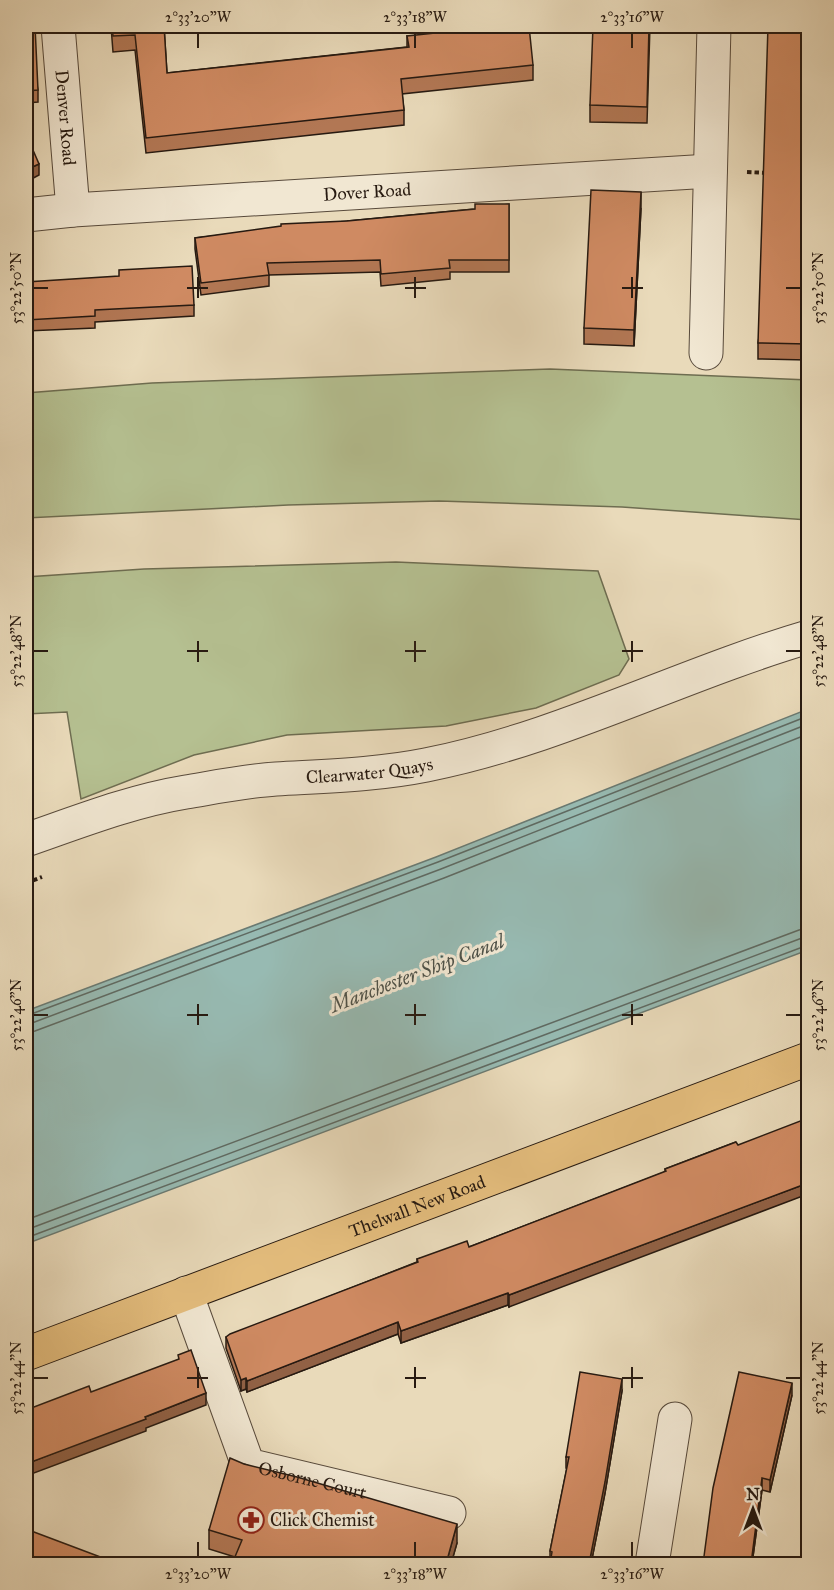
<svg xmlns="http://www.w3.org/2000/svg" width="834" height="1590" viewBox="0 0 834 1590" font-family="'IM FELL Great Primer',serif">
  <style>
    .green { fill: #b5c091; stroke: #6e6d51; stroke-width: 1.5 }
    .water { fill: #97bab2; stroke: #6a7a72; stroke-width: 1.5 }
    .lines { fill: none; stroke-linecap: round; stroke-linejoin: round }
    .shore { stroke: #5f6a62; stroke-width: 1.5 }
    .minor-casing { stroke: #584a3b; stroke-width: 35 }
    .major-casing { stroke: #271a11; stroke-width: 35 }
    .path { stroke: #271a11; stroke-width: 4; stroke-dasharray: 4.5 3; stroke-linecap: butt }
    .minor { stroke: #f1e7d2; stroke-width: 33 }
    .major { stroke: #e4bd7d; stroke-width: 33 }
    .wall { fill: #b27754; stroke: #271a11; stroke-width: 1.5 }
    .shaded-wall { fill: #916145; stroke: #271a11; stroke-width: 1.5 }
    .building { fill: #cf8a62; stroke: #271a11; stroke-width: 1.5 }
    .ticks { fill: none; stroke: #271a11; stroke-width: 2 }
    .labels { text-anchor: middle; stroke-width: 6; stroke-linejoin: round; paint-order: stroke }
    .street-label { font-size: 18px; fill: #271a11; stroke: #f1e7d2 }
    .poi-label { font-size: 18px; fill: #271a11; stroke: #f1e7d2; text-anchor: start }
    .water-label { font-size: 20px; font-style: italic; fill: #4e5249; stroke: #f1e7d2 }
    .neatline { fill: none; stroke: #271a11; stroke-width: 2 }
    .ticks-label { font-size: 15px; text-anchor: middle; fill: #271a11 }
  </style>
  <rect width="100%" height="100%" fill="#e9daba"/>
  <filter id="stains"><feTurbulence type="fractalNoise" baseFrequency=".00333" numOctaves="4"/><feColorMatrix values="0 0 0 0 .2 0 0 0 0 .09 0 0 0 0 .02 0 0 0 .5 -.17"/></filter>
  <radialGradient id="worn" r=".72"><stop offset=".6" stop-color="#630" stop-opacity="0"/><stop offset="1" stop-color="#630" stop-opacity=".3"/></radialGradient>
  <!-- green -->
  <g class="green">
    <path d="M 550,369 L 808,380 L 808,520 L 622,507 L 439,501 L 288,505 L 26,518 L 26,393 L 152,383 Z"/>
    <path d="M 396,562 L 598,571 L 629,659 L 619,675 L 536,708 L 446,726 L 287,735 L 194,755 L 81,799 L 67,712 L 26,714 L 26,577 L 144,569 Z"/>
  </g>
  <!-- water -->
  <path class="water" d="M 808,709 L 808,950 L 26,1244 L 26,1011 L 436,857 Z"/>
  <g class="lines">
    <!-- shore -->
    <g class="shore">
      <path d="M 26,1016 L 438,862 L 808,716"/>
      <path d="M 26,1024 L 32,1023 L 441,869 L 808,724"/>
      <path d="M 26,1033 L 35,1031 L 444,878 L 808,734"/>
      <path d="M 26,1220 L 799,930 L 808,928"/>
      <path d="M 26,1230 L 802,938 L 808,937"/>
      <path d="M 26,1238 L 808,945"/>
    </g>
    <!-- minor casing -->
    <g class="minor-casing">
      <g id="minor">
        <path id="s1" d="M 58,26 L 73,210"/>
        <path id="s2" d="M 26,215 L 73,210 L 710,171"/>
        <path d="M 706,353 L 714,26"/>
        <path id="s3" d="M 26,840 C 78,822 131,801 186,792 C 216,787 246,781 276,779 C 326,776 376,775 426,765 C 558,739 679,675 808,637"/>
        <path id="s4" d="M 186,1293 L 248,1465 L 449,1513"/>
        <path d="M 652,1564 L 675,1419"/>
      </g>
    </g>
    <!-- major casing -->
    <g class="major-casing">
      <g id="major">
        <path id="s5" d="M 26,1354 L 808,1059"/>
      </g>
    </g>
    <!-- path -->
    <g class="path">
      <path d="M 747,172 L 767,173"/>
      <path d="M 26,883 L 42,877"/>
    </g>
    <!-- minor -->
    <use href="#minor" class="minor"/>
    <!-- major -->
    <use href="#major" class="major"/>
  </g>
  <!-- wall -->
  <g class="wall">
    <path d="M 26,26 L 38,90 L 38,102 L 26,103 Z"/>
    <path d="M 111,26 L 164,26 L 167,73 L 407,47 L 407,36 L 533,65 L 533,80 L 402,94 L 404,110 L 404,125 L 146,153 L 135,50 L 113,52 Z"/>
    <path d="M 650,26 L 647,123 L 590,122 L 590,105 Z"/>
    <path d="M 808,26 L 807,360 L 758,359 L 758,343 Z"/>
    <path d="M 509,204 L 509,272 L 450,272 L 450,279 L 381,286 L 380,272 L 269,275 L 269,286 L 201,295 L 195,249 L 195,238 L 347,221 L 475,209 Z"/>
    <path d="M 641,208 L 634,346 L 584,344 L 584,328 Z"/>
    <path d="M 26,282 L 194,305 L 194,316 L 95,322 L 95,328 L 26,331 Z"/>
    <path d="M 736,1142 L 509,1307 L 508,1305 L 401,1343 L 398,1334 L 247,1392 L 246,1389 L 241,1391 L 226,1348 L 226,1337 L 417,1262 L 417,1259 L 469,1247 L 665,1172 L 665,1169 Z"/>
    <path d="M 622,1391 L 605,1493 L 591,1564 L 550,1564 L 550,1551 L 567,1468 L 566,1468 L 566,1457 Z"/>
    <path d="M 792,1395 L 770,1492 L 762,1490 L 752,1564 L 703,1564 Z"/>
    <path d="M 244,1464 L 457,1543 L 451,1564 L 232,1564 L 235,1557 L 209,1549 L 209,1530 Z"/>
  </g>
  <!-- shaded-wall -->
  <g class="shaded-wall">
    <path d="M 39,164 L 39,175 L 26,182 L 26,170 Z"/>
    <path d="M 641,192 L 641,208 L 634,346 L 634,330 Z"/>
    <path d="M 808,1183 L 808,1194 L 509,1307 L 509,1295 Z"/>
    <path d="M 508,1293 L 508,1305 L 401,1343 L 401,1331 Z"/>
    <path d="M 398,1322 L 398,1334 L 247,1392 L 247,1381 Z"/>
    <path d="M 246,1378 L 246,1389 L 241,1391 L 241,1380 Z"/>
    <path d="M 622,1379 L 622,1391 L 605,1493 L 591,1564 L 589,1564 Z"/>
    <path d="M 792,1383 L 792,1395 L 770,1492 L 770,1480 Z"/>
    <path d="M 206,1393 L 206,1405 L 146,1428 L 146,1431 L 26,1476 L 26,1464 L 145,1417 Z"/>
    <path d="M 762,1478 L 762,1490 L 752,1564 L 751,1564 Z"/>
    <path d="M 457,1524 L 457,1543 L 451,1564 L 446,1564 Z"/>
  </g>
  <!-- building -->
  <g class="building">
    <path d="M 26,26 L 35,26 L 38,90 L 26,91 Z"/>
    <path d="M 112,26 L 164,26 L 167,73 L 409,47 L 407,36 L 501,26 L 529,26 L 533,65 L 401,79 L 404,110 L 146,138 L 135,35 L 113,36 Z"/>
    <path d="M 593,26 L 649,26 L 647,107 L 590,105 Z"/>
    <path d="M 768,26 L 808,26 L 808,309 L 807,344 L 758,343 Z"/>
    <path d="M 26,134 L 39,164 L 26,170 Z"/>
    <path d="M 591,190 L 641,192 L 634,330 L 584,328 Z"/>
    <path d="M 475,204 L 509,204 L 509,260 L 449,260 L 450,268 L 381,274 L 380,260 L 267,263 L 269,275 L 201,283 L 195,238 L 281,226 L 281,224 L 347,221 L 475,209 Z"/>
    <path d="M 192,266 L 194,305 L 95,310 L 95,316 L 26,320 L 26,282 L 119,276 L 119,270 Z"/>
    <path d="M 808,1118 L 808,1183 L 509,1295 L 508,1293 L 401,1331 L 398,1322 L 247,1381 L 246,1378 L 241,1380 L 226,1337 L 230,1334 L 418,1262 L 417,1259 L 467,1241 L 469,1247 L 666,1171 L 665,1169 L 736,1142 L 738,1145 Z"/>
    <path d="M 191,1350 L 206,1393 L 145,1417 L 146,1419 L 26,1464 L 26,1410 L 89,1386 L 91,1392 L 179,1359 L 178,1355 Z"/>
    <path d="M 580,1372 L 622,1379 L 605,1482 L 589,1564 L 550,1564 L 552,1552 L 550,1551 L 569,1457 L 566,1457 Z"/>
    <path d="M 739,1372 L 792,1383 L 770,1480 L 762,1478 L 751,1564 L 703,1564 L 713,1488 Z"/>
    <path d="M 230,1458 L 244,1464 L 297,1477 L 457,1524 L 446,1564 L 232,1564 L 242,1540 L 209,1530 Z"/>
    <path d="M 26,1529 L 119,1564 L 26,1564 Z"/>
  </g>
  <!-- ticks -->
  <path class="ticks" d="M 198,33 L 198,48M 415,33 L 415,48M 632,33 L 632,48M 198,277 L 198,298M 415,277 L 415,298M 632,277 L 632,298M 33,288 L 48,288M 187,288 L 208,288M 405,288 L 426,288M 622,288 L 643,288M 786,288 L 801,288M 198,641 L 198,662M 415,641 L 415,662M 632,641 L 632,662M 33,651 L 48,651M 187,651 L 208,651M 405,651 L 426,651M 622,651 L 643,651M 786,651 L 801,651M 198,1004 L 198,1025M 415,1004 L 415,1025M 632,1004 L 632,1025M 33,1015 L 48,1015M 187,1015 L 208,1015M 405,1015 L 426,1015M 622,1015 L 643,1015M 786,1015 L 801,1015M 198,1367 L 198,1388M 415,1367 L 415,1388M 632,1367 L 632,1388M 33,1378 L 48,1378M 187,1378 L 208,1378M 405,1378 L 426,1378M 622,1378 L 643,1378M 786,1378 L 801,1378M 198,1542 L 198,1557M 415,1542 L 415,1557M 632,1542 L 632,1557"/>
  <!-- icons -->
  <defs>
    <g id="pharmacy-ring" transform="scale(1.35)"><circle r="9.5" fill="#f1e7d2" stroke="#8f2418" stroke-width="1.5"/><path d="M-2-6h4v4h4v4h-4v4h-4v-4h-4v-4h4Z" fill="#8f2418"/></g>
  </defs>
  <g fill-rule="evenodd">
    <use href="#pharmacy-ring" x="251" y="1520"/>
  </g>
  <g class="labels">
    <!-- street labels -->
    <g class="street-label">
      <text dy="6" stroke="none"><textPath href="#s1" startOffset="92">Denver Road</textPath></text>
      <text dy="6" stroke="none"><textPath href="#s2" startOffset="342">Dover Road</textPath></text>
      <text dy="6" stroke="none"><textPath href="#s3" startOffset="352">Clearwater Quays</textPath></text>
      <text dy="6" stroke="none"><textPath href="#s5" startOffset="418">Thelwall New Road</textPath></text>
      <text dy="6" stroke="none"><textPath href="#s4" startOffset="249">Osborne Court</textPath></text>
    </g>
    <!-- poi labels -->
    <g class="poi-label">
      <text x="270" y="1526">Click Chemist</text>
    </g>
    <!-- water labels -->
    <g class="water-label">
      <text transform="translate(417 973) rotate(-21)" y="7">Manchester Ship Canal</text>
    </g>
  </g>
  <!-- margin -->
  <rect width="834" height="1590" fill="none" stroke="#e9daba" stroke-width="66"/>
  <!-- north arrow -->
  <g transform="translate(753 1509)" stroke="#f1e7d2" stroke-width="4.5" paint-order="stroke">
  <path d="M0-4.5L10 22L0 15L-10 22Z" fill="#271a11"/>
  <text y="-9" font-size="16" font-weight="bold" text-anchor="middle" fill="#271a11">N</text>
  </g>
  <rect x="33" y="33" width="768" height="1524" class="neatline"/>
  <g class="ticks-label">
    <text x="198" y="22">2°33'20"W</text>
    <text x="415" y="22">2°33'18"W</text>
    <text x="632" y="22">2°33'16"W</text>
    <text transform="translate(16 288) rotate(-90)" y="5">53°22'50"N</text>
    <text transform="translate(818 288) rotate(-90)" y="5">53°22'50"N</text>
    <text transform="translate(16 651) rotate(-90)" y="5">53°22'48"N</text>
    <text transform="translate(818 651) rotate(-90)" y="5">53°22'48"N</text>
    <text transform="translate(16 1015) rotate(-90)" y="5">53°22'46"N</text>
    <text transform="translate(818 1015) rotate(-90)" y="5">53°22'46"N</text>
    <text transform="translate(16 1378) rotate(-90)" y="5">53°22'44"N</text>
    <text transform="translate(818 1378) rotate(-90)" y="5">53°22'44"N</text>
    <text x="198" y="1579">2°33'20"W</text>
    <text x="415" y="1579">2°33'18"W</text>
    <text x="632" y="1579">2°33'16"W</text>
  </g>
  <rect width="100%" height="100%" filter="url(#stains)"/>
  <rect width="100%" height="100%" fill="url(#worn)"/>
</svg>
